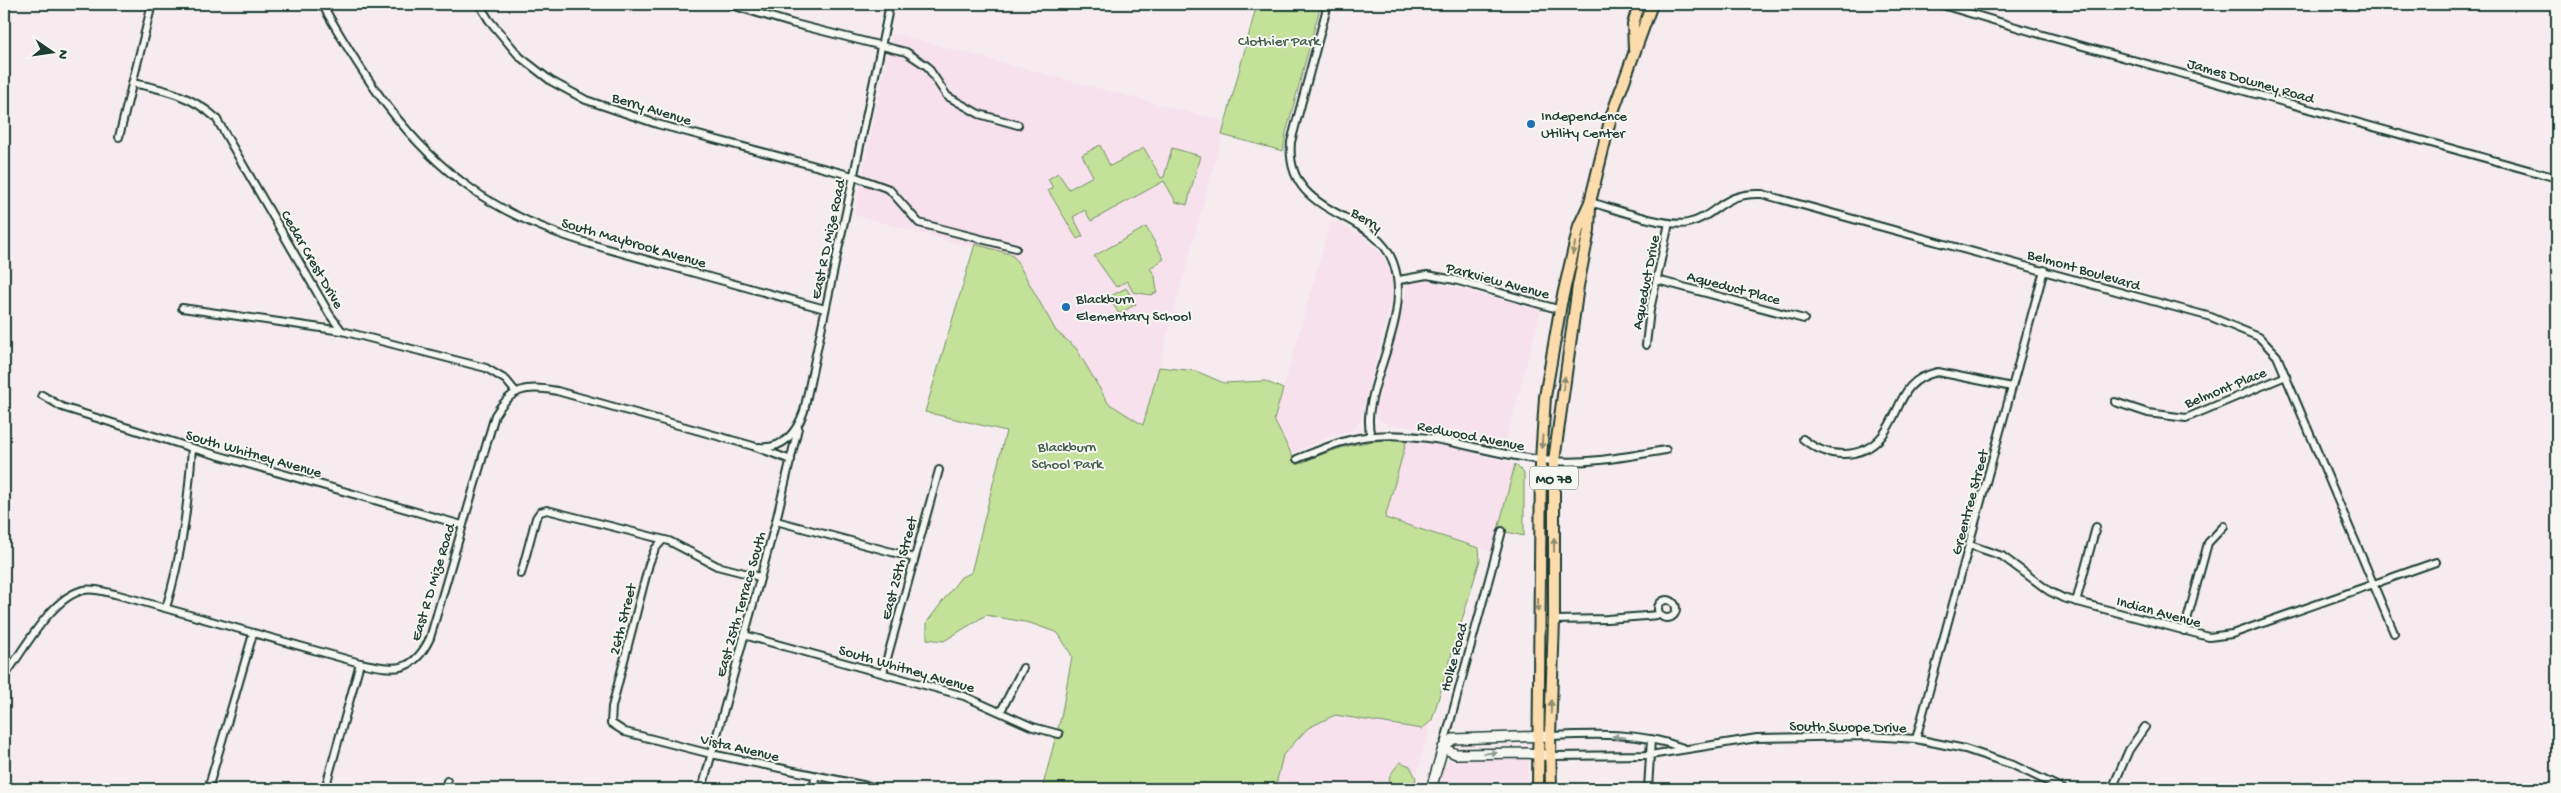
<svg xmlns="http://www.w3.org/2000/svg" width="2561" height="793" viewBox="0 0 2561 793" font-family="'Gochi Hand',sans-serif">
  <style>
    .built { fill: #f7e1ed }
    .green { fill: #c4e199; stroke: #728f66 }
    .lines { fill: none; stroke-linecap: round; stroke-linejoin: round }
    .street-casing { stroke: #1f3d34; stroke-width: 10 }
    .secondary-casing { stroke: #1f3d34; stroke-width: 12 }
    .primary-casing { stroke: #1f3d34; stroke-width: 14 }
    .street { stroke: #f6f6f2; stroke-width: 6 }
    .secondary { stroke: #f6f6f2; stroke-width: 9 }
    .primary { stroke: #fcdcac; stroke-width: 10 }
    .oneway { fill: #8e8c70 }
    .oneway2 { fill: #8a9a93 }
    .poi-dot { fill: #1f6fb2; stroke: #f6f6f2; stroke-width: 2 }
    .labels { text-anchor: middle; stroke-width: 4; stroke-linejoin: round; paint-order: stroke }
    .shield { fill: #f6f6f2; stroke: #60746d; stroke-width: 1 }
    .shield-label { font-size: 14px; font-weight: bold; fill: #1f3d34 }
    .park-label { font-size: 15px; fill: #405e48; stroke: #f6f6f2 }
    .street-label { font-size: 15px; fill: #1f3d34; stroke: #f6f6f2 }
    .poi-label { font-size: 15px; fill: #1f3d34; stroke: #f6f6f2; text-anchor: start }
  </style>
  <rect width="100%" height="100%" fill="#f6ecf0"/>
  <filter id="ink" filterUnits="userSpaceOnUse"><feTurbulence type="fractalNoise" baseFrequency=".02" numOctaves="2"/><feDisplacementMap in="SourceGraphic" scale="10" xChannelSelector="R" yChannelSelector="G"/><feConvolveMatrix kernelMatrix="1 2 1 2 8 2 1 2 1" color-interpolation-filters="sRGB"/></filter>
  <g filter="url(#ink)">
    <!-- built -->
    <g class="built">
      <path d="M 892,33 L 1226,122 L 1143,425 L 966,592 L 1006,431 L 925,412 L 974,248 L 854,215 Z"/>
      <path d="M 1331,220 L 1364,237 L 1382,255 L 1392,279 L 1391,302 L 1360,421 L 1352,430 L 1322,439 L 1292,454 L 1274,420 Z"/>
      <path d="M 1430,281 L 1541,310 L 1504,448 L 1426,427 L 1388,426 L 1378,418 L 1376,406 L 1404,305 L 1406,287 L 1411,282 Z"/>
      <path d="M 1407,439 L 1435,443 L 1515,464 L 1492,552 L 1385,518 Z"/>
      <path d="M 1335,715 L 1422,729 L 1432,720 L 1416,778 L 1410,766 L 1390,775 L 1388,789 L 1275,789 L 1283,755 L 1308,728 Z"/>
      <path d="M 1455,758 L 1525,759 L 1528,762 L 1528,789 L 1437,789 L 1445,765 L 1448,761 Z"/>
    </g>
    <!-- green -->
    <g class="green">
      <path d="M 1257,4 L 1321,4 L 1286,133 L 1283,151 L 1222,135 Z"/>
      <path d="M 1100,145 L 1110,166 L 1144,148 L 1161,178 L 1164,177 L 1172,148 L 1200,156 L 1187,205 L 1176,202 L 1164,181 L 1091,221 L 1085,210 L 1073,217 L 1083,236 L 1077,239 L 1048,190 L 1053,188 L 1048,179 L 1058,173 L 1069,189 L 1093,176 L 1082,155 Z"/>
      <path d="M 1146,227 L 1164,259 L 1150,268 L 1155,276 L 1157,292 L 1151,295 L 1133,292 L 1127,281 L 1116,287 L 1094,256 Z"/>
      <path d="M 975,244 L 1010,254 L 1015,258 L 1056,331 L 1076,348 L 1108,403 L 1143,425 L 1159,367 L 1196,371 L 1224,383 L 1265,381 L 1283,389 L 1274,420 L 1297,465 C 1333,448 1366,439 1407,439 L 1385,518 L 1479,548 L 1480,560 L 1432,720 L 1422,729 L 1335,715 L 1308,728 L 1283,755 L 1275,789 L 1042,789 L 1061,717 L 1072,656 L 1058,633 L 1030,623 L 986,615 L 944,641 L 927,639 L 927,622 L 961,577 L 971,573 L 1006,431 L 925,412 Z"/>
      <path d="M 1126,288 L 1136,304 L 1119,314 L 1109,297 Z"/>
      <path d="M 1515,464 L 1524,473 L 1524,536 L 1498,530 Z"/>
      <path d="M 1400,762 L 1410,766 L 1416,778 L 1413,789 L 1388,789 L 1390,775 Z"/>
    </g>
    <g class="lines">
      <!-- street casing -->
      <g class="street-casing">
        <g id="street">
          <path d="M 322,4 C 361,73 406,144 473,190 C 529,230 596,246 662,264 C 716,279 771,294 825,309"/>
          <path d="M 479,4 L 489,20 L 520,57 L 551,81 L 586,100 L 657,124 L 853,176 L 889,189 L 919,223 L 1016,248"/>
          <path d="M 728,4 L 791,23 L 906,52 L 927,66 L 947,96 L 979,114 L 1018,125"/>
          <path d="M 1328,4 L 1291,142 C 1284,218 1374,209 1393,262 C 1408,302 1386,348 1375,387 C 1371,402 1366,420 1371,436"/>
          <path d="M 1939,4 L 2043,35 L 2557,178"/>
          <path d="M 132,83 C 164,89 192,96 216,118 L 330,315 L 342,331"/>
          <path d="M 119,137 L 152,4"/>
          <path d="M 1590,202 C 1612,208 1668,228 1688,223 C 1718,216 1721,192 1762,194 L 2211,317 L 2259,337 L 2277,356 L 2394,633"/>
          <path d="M 1399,280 L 1427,275 L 1455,280 L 1561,310"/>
          <path d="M 1657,280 L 1804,319"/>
          <path d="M 182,308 L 342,331 L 486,368 L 506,380 L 515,391"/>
          <path d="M 1646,345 L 1650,310 L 1669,223"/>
          <path d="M 42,395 L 62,407 L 192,448 L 462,525"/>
          <path d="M 2115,402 L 2148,413 L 2186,418 L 2286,376"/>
          <path d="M 1803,439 C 1826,458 1861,461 1882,436 C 1903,410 1898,380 1938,372 L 2012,387"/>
          <path d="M 759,447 C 784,450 797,431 804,411 L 890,4"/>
          <path d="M 1297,459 C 1322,449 1346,438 1373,436 C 1435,430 1492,457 1553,461 C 1591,464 1628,456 1666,450"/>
          <path d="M 776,521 L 914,558"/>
          <path d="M 662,541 L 655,549 L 649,564 L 612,707 L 611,723 L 625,732 L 711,754 L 882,789"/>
          <path d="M 1970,545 L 2002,556 L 2049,591 L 2063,598 L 2209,637 L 2232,634 L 2436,562"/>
          <path d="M 521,574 L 536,518 L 540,512 L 547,510 L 669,541 L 717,566 L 760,577"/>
          <circle cx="1667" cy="609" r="9"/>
          <path d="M 2076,602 L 2096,527"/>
          <path d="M 166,608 C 182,555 188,504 192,448"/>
          <path d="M 1554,620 L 1607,619 L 1659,615"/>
          <path d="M 2184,631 L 2208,543 L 2224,526"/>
          <path d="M 744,635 L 964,696 L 1033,727 L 1059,734"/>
          <path d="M 883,673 L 939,470"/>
          <path d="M 4,677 C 23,651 52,596 84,590 C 93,588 106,592 115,594 L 360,663 C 395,670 413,674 430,638 L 495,415 C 511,388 526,385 557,391 L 753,446 L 791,460"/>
          <path d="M 1001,711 L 1023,668"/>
          <path d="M 1550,736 C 1593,734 1642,732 1683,748"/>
          <path d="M 1916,739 L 2044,270"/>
          <path d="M 1443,748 L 1502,531"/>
          <path d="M 1551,756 L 1650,755 L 1757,738 L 1870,736 L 1916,739 L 1965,749 L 2013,765 L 2063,789"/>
          <path d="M 87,789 L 97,789"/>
          <path d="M 208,789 L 253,634"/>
          <path d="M 325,789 L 360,663"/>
          <path d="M 445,789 L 447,781"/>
          <path d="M 702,789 L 776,521 L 798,428"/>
          <path d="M 814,789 L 815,776"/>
          <path d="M 1648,789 L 1651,739"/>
          <path d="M 2112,789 L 2129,750 L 2145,727"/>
        </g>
      </g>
      <!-- secondary casing -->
      <g class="secondary-casing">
        <g id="secondary">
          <path d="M 1443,748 L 1453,739 L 1550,736"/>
          <path d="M 1443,748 L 1456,754 L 1527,753 L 1551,756"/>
          <path d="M 1431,789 L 1443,748"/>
        </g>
      </g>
      <!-- primary casing -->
      <g class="primary-casing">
        <g id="primary">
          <path d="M 1634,49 L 1633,24 L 1639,4"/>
          <path d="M 1538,789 L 1541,460 L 1545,397 L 1561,304 L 1579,226 L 1590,202 L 1611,117 L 1652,4"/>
          <path d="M 1551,789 L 1550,736 L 1554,620 L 1554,461 L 1578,286 L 1589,230 L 1590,208"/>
        </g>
      </g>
      <!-- street -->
      <use href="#street" class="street"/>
      <!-- secondary -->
      <use href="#secondary" class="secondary"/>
      <!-- primary -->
      <use href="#primary" class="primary"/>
    </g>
    <!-- one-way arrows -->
    <defs><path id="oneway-solid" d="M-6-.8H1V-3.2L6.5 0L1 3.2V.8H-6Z" transform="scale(1.25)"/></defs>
    <g class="oneway">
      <use href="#oneway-solid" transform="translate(1574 248) rotate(103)"/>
      <use href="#oneway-solid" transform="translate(1564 383) rotate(-82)"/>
      <use href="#oneway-solid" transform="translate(1542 442) rotate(94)"/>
      <use href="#oneway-solid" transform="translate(1554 545) rotate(-90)"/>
      <use href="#oneway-solid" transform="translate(1538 605) rotate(91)"/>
      <use href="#oneway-solid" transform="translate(1551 707) rotate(-88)"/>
    </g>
    <g class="oneway2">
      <use href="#oneway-solid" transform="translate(1619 737) rotate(-174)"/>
      <use href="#oneway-solid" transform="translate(1490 753) rotate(-1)"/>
    </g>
  </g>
  <!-- markers -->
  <g class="poi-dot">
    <circle cx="1531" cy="124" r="5"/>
    <circle cx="1066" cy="307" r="5"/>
  </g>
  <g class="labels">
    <!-- shield labels -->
    <rect class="shield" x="1530" y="466.5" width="48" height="23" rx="4"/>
    <g class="shield-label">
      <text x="1554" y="483">MO 78</text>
    </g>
    <!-- park labels -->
    <g class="park-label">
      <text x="1279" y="45">Clothier Park</text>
      <text x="1067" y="451">Blackburn<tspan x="1067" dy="17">School Park</tspan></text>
    </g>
    <!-- street labels -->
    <g class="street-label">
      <text transform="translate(2251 80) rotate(16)" y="5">James Downey Road</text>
      <text transform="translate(652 108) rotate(17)" y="5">Berry Avenue</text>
      <text transform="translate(1367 219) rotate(32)" y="5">Berry</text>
      <text transform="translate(827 239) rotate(-78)" y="5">East R D Mize Road</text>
      <text transform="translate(634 242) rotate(16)" y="5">South Maybrook Avenue</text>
      <text transform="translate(313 259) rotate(60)" y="5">Cedar Crest Drive</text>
      <text transform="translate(2084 269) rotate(16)" y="5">Belmont Boulevard</text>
      <text transform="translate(1498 280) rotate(15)" y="5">Parkview Avenue</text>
      <text transform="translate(1645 282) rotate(-79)" y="5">Aqueduct Drive</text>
      <text transform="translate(1734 287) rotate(15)" y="5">Aqueduct Place</text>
      <text transform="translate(2225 387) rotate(-22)" y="5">Belmont Place</text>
      <text transform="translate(1471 435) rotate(11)" y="5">Redwood Avenue</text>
      <text transform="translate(254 453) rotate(16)" y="5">South Whitney Avenue</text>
      <text transform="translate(1969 502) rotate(-75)" y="5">Greentree Street</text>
      <text transform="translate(898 568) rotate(-75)" y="5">East 25th Street</text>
      <text transform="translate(432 582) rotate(-73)" y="5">East R D Mize Road</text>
      <text transform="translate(740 604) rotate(-74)" y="5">East 25th Terrace South</text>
      <text transform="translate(2159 611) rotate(15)" y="5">Indian Avenue</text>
      <text transform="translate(622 619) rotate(-76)" y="5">26th Street</text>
      <text transform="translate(1453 657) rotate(-75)" y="5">Holke Road</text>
      <text transform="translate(907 668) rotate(16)" y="5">South Whitney Avenue</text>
      <text transform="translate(1848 726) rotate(1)" y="5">South Swope Drive</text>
      <text transform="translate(740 747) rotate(13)" y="5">Vista Avenue</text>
    </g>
    <!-- poi labels -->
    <g class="poi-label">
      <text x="1541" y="120">Independence<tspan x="1541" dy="17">Utility Center</tspan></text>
      <text x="1076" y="303">Blackburn<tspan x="1076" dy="17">Elementary School</tspan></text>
    </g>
  </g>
  <!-- margin -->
  <rect width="2561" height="793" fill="none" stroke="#f6f6f2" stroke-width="20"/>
  <rect x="10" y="10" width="2541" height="773" fill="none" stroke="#1f3d34" stroke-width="2" filter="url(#ink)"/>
  <!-- north arrow -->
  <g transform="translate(52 52) rotate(103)" stroke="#f6f6f2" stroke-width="4" paint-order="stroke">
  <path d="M0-4L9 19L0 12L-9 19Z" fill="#1f3d34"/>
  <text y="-8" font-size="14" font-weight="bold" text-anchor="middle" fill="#1f3d34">N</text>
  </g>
</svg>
